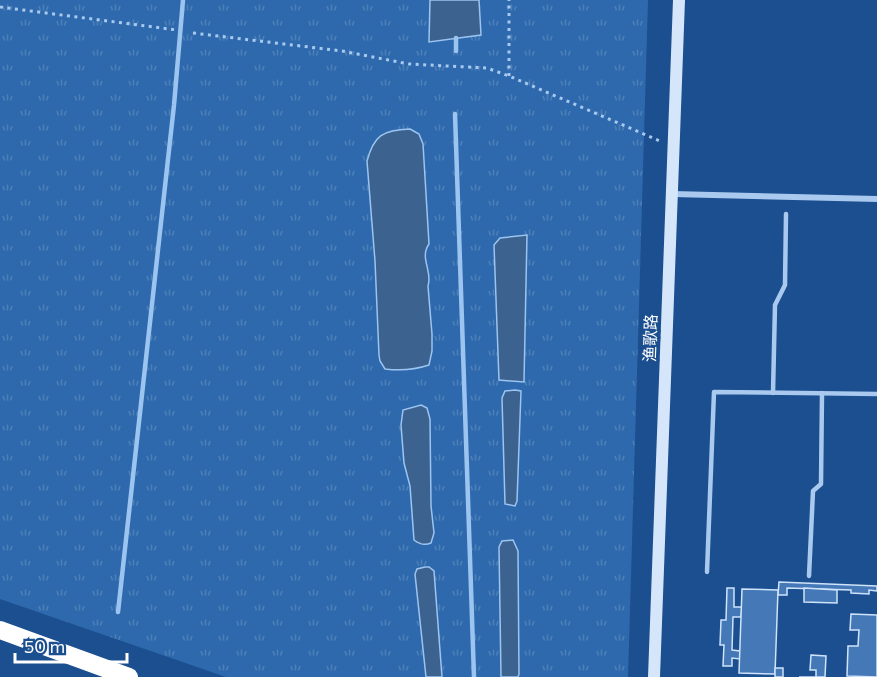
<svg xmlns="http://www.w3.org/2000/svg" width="877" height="677" viewBox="0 0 877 677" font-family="Commissioner,'Noto Sans SC',sans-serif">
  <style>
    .grass { fill: url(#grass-tufts) }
    .water { fill: #3c6290; stroke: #9cc4f0; stroke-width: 1.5 }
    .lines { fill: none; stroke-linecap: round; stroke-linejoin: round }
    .stream { stroke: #9cc4f0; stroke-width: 4.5 }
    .building { fill: #4478b7; stroke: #cfe3fa; stroke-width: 1.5 }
    .path { stroke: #a9c9ee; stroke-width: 3; stroke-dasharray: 3 4.5; stroke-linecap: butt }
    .lane { stroke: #a9c9ee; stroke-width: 4.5 }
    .street { stroke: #a9c9ee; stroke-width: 6 }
    .secondary { stroke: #d6e6fa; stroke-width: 12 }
    .highway { stroke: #fff; stroke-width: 18 }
    .labels { text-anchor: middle; stroke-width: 6; stroke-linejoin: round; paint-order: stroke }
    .street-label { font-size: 16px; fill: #fff; stroke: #1b4f8f }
  </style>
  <defs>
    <pattern id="grass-tufts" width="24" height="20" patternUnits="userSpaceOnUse" patternTransform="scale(1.5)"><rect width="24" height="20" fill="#2e69ad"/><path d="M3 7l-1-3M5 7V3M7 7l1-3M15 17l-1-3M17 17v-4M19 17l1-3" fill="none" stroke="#4d80b9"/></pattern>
  </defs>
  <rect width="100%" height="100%" fill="#1b4f8f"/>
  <!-- grass -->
  <path class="grass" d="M 0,0 L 648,0 L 628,677 L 226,677 L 0,599 Z"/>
  <!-- water -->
  <g class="water">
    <path d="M 430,0 L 479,0 L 481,35 L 429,42 Z"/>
    <path d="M 410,129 L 419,134 L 423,144 L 429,244 C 419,258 433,271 428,286 L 432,334 L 432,351 L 429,365 C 414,370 401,371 385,369 L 380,361 L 379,355 L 375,261 L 367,161 C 374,135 383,130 410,129 Z"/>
    <path d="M 527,235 L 524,382 L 499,380 L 494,245 L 500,238 Z"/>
    <path d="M 515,390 L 521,391 L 517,501 L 515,506 L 505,504 L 502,398 L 505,391 Z"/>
    <path d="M 421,405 L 427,408 L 430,419 L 431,506 L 434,533 L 431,543 C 424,546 419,544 414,540 L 410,486 L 404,463 L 401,425 L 403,410 Z"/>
    <path d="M 513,540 L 518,551 L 519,674 L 518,677 L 501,677 L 499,547 L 502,541 Z"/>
    <path d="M 425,567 L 429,567 L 434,571 L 442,677 L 426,677 L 415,574 L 417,569 Z"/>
  </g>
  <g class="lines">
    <!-- stream -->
    <g class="stream">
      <path d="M 456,51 L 456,38"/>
      <path d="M 455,114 L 474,677"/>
      <path d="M 118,612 L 174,105 L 183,0"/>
    </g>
  </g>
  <!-- building -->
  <g class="building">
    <path d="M 779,582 L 877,586 L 877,591 L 869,590 L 869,594 L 851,593 L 851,590 L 787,588 L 787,595 L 778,595 Z"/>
    <path d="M 727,588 L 734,588 L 734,607 L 742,607 L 741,617 L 733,617 L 732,650 L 740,651 L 740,659 L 732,658 L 732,666 L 723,666 L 724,645 L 720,645 L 721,620 L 726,620 Z"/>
    <path d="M 804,588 L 837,590 L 837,603 L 804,602 Z"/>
    <path d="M 742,589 L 778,590 L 775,674 L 739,673 Z"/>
    <path d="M 851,614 L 877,615 L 877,677 L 847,676 L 848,646 L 858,646 L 859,630 L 850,630 Z"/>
    <path d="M 811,655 L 826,656 L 825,677 L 799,677 L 816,677 L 816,670 L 810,670 Z"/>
    <rect x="775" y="668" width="8" height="9"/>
  </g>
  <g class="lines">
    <!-- path -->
    <g class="path">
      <path d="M 0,7 L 177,30"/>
      <path d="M 193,33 L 342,51 L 409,64 L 487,68 L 509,76 L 660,141"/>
      <path d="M 509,76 L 509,0"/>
    </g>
    <!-- lane -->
    <g class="lane">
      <path d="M 773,393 L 775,305 L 785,285 L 786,214"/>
      <path d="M 707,572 L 714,392 L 877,394"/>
      <path d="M 809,576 L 813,491 L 821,484 L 822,393"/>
    </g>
    <!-- street -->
    <path class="street" d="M 672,194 L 877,199"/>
    <!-- secondary -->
    <path class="secondary" d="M 654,677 L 679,0"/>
    <!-- highway -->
    <path class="highway" d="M 0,630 L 129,677"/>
  </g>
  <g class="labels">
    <!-- street labels -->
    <g class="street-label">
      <text transform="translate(650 338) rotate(-88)" y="6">渔歌路</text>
    </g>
  </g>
  <!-- scale -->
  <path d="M15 653v9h112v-9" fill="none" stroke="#ffffff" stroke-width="3"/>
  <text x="24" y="653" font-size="18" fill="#ffffff" stroke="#1b4f8f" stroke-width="4.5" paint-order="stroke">50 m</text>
</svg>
